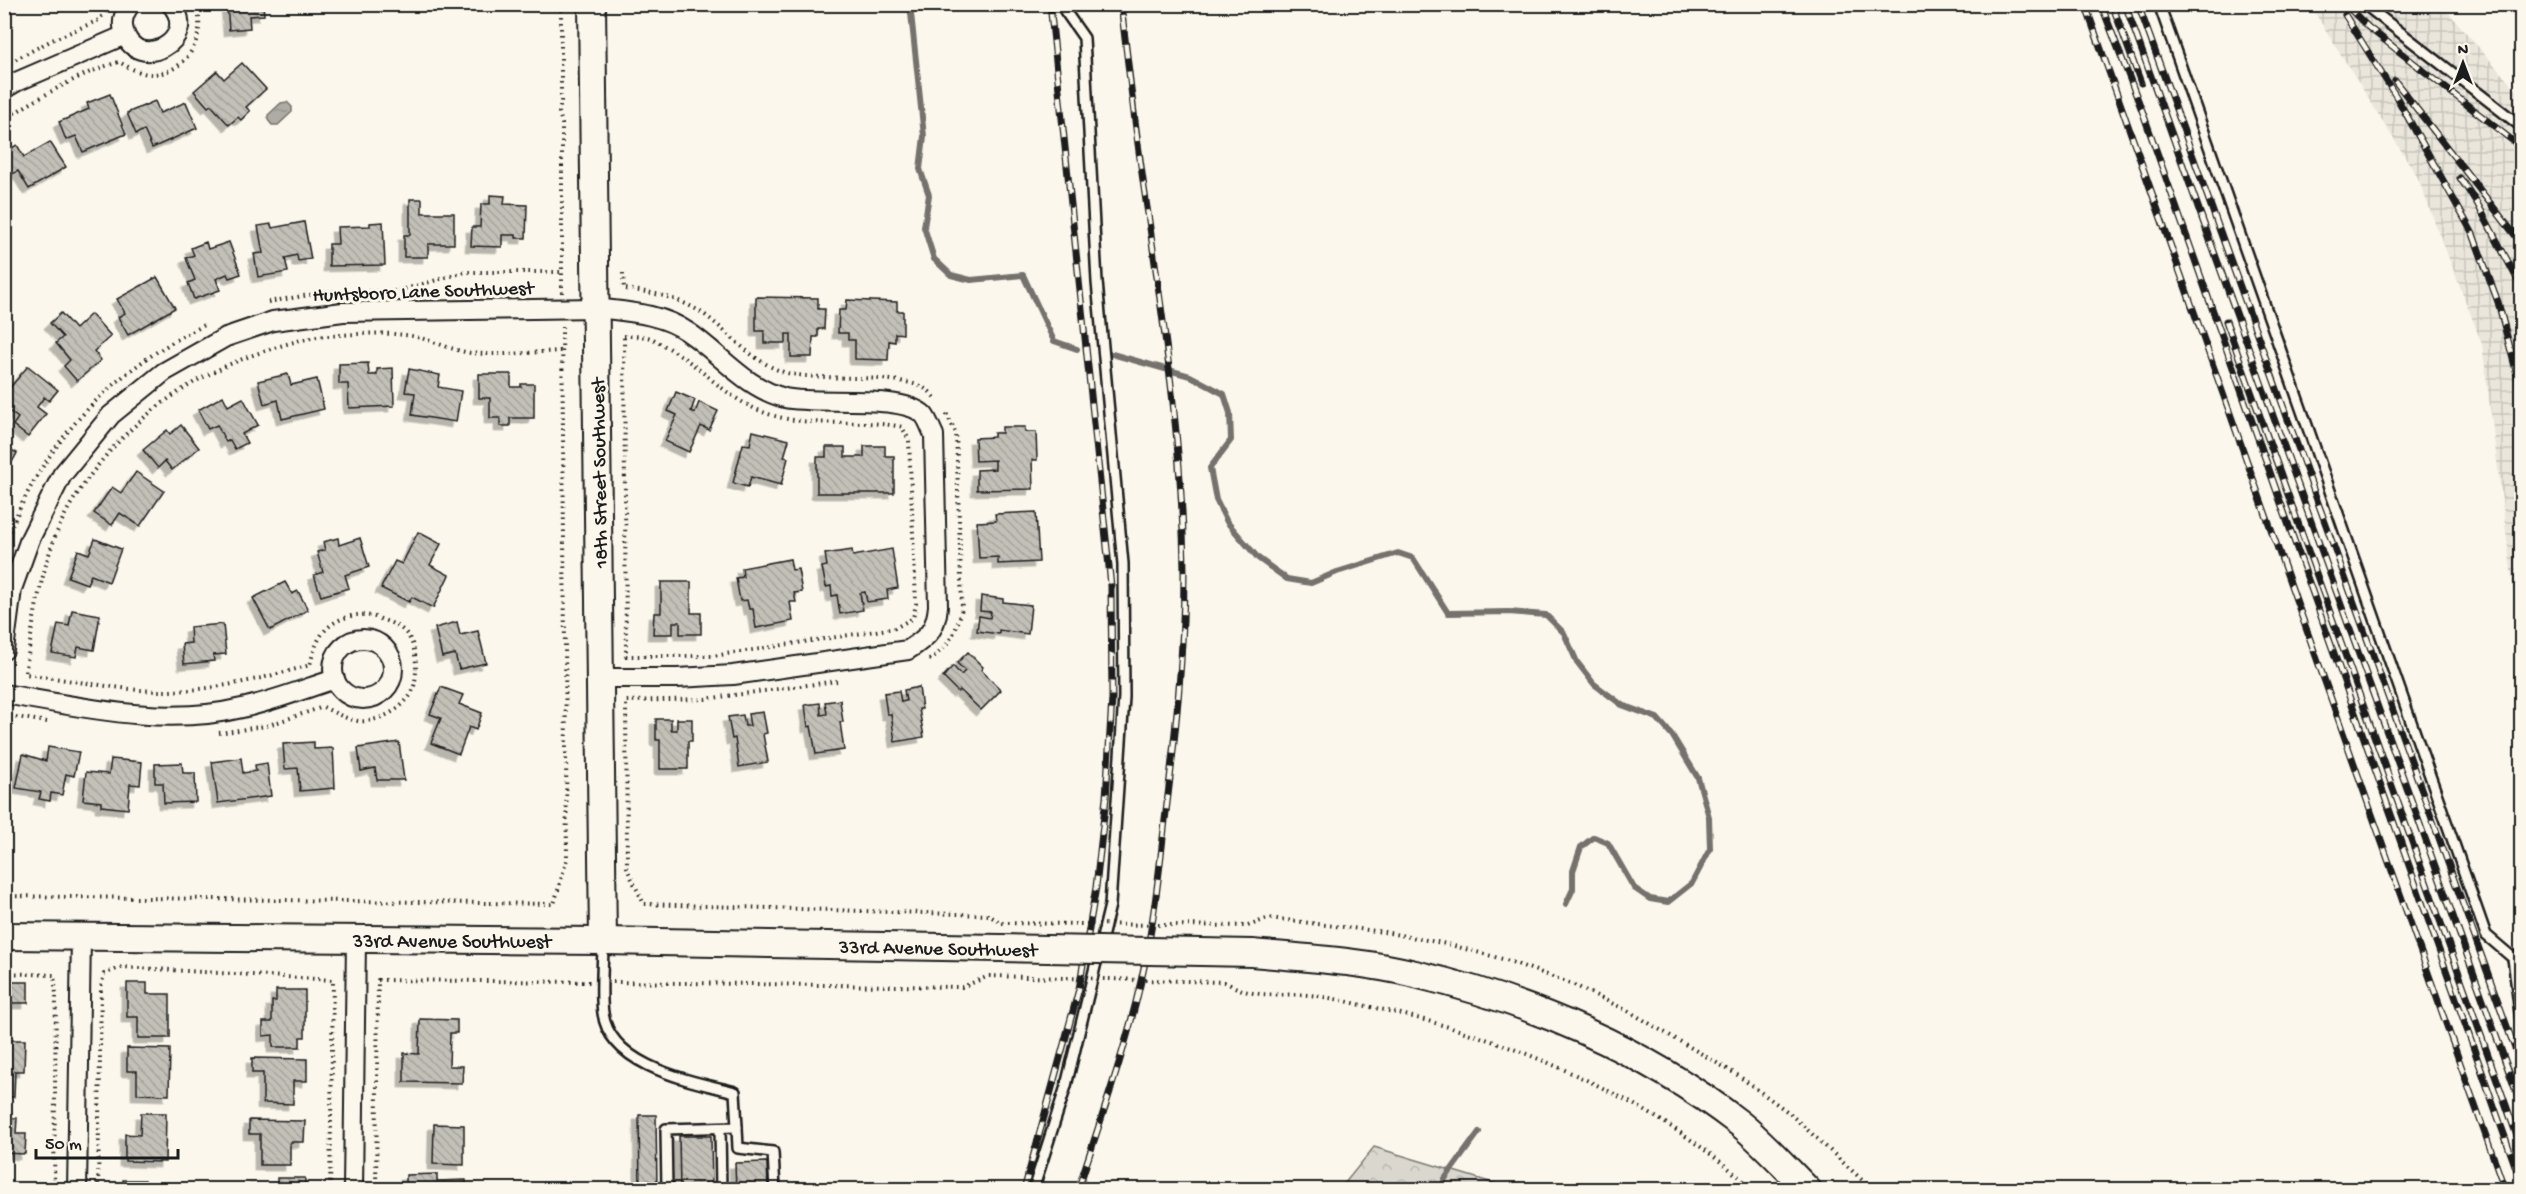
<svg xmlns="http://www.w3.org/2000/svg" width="2526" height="1194" viewBox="0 0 2526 1194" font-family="'Gochi Hand',sans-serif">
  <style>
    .industrial { fill: url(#industrial-grid) }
    .forest { fill: url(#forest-crowns); stroke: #7b7a75; stroke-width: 1.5 }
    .water { fill: url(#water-ripples); stroke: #74726e; stroke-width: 1.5 }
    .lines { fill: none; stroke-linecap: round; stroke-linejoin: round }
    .stream { stroke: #74726e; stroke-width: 6 }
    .building { fill: url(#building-back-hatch); stroke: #1c1c1c; stroke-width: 1.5; filter: url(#shadow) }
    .lane-casing { stroke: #1c1c1c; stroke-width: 14 }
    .street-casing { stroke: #1c1c1c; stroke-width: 22 }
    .secondary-casing { stroke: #1c1c1c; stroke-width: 30 }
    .path { stroke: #1c1c1c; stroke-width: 4; stroke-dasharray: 1.5 4.5; stroke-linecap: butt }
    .lane { stroke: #fbf7ec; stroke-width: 9 }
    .street { stroke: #fbf7ec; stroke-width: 18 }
    .secondary { stroke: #fbf7ec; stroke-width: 26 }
    .rail-casing { stroke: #1c1c1c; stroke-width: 7 }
    .rail { stroke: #fbf7ec; stroke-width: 4.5; stroke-dasharray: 14; stroke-linecap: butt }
    .secondary-bridge-casing { stroke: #1c1c1c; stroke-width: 30; stroke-linecap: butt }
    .path-bridge { stroke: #1c1c1c; stroke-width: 4; stroke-dasharray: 1.5 4.5; stroke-linecap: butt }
    .secondary-bridge { stroke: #fbf7ec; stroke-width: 26 }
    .labels { text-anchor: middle; stroke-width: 6; stroke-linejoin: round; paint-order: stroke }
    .street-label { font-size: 20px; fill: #1c1c1c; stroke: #fbf7ec }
  </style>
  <defs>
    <pattern id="industrial-grid" width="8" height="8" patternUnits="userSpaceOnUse" patternTransform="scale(1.5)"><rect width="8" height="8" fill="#eae6dc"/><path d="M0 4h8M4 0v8" fill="none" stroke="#c8c5bc"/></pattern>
    <pattern id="forest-crowns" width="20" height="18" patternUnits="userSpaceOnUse" patternTransform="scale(1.5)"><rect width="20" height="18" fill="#dad7ce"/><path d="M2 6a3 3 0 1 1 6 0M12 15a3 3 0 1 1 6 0" fill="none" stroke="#bab8b0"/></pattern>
    <pattern id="water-ripples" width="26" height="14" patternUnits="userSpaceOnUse" patternTransform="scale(1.5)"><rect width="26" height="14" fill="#afaca5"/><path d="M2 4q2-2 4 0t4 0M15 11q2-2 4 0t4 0" fill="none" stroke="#96938d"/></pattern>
    <pattern id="building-back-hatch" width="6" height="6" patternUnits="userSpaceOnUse" patternTransform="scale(1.5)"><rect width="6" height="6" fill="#c3c0b8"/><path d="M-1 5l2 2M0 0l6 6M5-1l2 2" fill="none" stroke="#a7a49e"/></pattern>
    <filter id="shadow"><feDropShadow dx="-5.5" dy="5.5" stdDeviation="0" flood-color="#0004"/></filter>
  </defs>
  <rect width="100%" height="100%" fill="#fbf7ec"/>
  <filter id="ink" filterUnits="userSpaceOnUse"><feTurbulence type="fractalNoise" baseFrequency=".0167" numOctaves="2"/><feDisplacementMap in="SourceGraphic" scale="12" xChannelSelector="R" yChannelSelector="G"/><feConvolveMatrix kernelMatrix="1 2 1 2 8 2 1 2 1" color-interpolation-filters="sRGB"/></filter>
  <g filter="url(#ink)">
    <!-- industrial -->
    <path class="industrial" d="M 2310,5 L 2442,5 L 2521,96 L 2521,650 L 2482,344 L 2417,176 Z"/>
    <!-- forest -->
    <path class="forest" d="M 1374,1147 L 1513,1189 L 1340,1189 Z"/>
    <!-- water -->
    <path class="water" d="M 287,102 L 292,107 L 292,112 L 278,125 L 272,125 L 268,120 L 268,115 L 281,103 Z"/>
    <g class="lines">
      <!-- stream -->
      <g class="stream">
        <path d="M 910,4 L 924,136 L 920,169 L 929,195 L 924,227 L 934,259 L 951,275 L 971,280 L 1023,275 L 1054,341 L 1077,349"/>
        <path d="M 1112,354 L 1190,376 L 1224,394 L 1230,413 L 1231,440 L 1210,468 L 1216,500 L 1227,522 L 1258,558 L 1287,579 L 1311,583 L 1337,572 L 1398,553 L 1413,558 L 1448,613 L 1509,612 L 1546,615 L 1564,633 L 1577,662 L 1594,684 L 1622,705 L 1657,718 L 1672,735 L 1698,778 L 1709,817 L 1710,849 L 1692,883 L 1668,902 L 1650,899 L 1634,888 L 1608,843 L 1594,837 L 1581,847 L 1573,871 L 1573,889 L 1566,904"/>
        <path d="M 1443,1190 L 1444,1180 L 1479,1132"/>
      </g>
    </g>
    <!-- building -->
    <g class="building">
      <path d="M 227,4 L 263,4 L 264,15 L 249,16 L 250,28 L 229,30 Z"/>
      <path d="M 242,63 L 266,89 L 246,107 L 250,111 L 241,120 L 238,117 L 229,125 L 211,105 L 208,107 L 194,91 L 217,71 L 224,79 Z"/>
      <path d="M 110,94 L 126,134 L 83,152 L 76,136 L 66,140 L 59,122 L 89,109 L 87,103 Z"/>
      <path d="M 155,101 L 160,113 L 186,102 L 197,128 L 152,148 L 144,130 L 136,134 L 127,113 Z"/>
      <path d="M 50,142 L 66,167 L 29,189 L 18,171 L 12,174 L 4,162 L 4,152 L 17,145 L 24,157 Z"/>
      <path d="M 490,195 L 505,196 L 504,204 L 527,205 L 526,238 L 516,238 L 516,235 L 502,235 L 502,247 L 471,246 L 472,227 L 480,227 L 481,204 L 490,204 Z"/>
      <path d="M 410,199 L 422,199 L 422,213 L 454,213 L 454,244 L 428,244 L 428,257 L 404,257 L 404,235 L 410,235 Z"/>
      <path d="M 304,222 L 311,259 L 298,261 L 297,255 L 285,258 L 288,272 L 258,277 L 254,254 L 263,253 L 258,226 L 271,224 L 272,228 Z"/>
      <path d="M 383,222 L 385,265 L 329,266 L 329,244 L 338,244 L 337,227 L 370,226 L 370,223 Z"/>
      <path d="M 206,242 L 208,249 L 229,242 L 241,274 L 229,278 L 227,274 L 216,279 L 220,290 L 194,299 L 188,283 L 195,280 L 186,258 L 194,255 L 191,248 Z"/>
      <path d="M 157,277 L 175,308 L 128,335 L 118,317 L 125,313 L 117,299 Z"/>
      <path d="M 756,297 L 818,298 L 818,309 L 825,309 L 824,329 L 818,329 L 818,337 L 813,337 L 812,357 L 791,357 L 791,334 L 786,334 L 786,343 L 764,343 L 764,331 L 756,331 Z"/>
      <path d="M 847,300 L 897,302 L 897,311 L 903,311 L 903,334 L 895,333 L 895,342 L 889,341 L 888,360 L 855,359 L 855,340 L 848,340 L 848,333 L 838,333 L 839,310 L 846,310 Z"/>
      <path d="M 61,313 L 75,329 L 91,314 L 111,336 L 94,351 L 101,360 L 77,381 L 64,366 L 70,360 L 56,343 L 63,337 L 50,323 Z"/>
      <path d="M 368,363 L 369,375 L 377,375 L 377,369 L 393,368 L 394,406 L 349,408 L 348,384 L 339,384 L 339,364 Z"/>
      <path d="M 28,366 L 58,390 L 49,401 L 44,397 L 37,407 L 46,414 L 28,437 L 13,425 L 18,418 L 4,407 L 4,388 L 8,390 Z"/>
      <path d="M 409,369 L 440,375 L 438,387 L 461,391 L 456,422 L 412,415 L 415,393 L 405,392 Z"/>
      <path d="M 288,374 L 291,385 L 317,379 L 324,409 L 282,419 L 278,400 L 264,404 L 258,381 Z"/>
      <path d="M 479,374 L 511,374 L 511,387 L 521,387 L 521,384 L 534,384 L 534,418 L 510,418 L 510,426 L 500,426 L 500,418 L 490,418 L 490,398 L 479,398 Z"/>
      <path d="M 676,392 L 695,400 L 691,411 L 695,413 L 699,402 L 718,411 L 709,430 L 701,426 L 689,452 L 665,441 L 677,415 L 668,411 Z"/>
      <path d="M 223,396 L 228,406 L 243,398 L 258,425 L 242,434 L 247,443 L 235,449 L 230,440 L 226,442 L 217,425 L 208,429 L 198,410 Z"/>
      <path d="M 181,425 L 199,448 L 172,470 L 165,461 L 158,468 L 143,450 L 167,430 L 170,434 Z"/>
      <path d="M 1002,427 L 1025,427 L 1025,432 L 1036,432 L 1037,460 L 1032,460 L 1033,489 L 977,490 L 977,470 L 995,469 L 995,460 L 976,461 L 975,438 L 994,437 L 994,433 L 1002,433 Z"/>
      <path d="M 753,431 L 789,440 L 784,457 L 788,458 L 781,485 L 751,477 L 748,487 L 733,483 L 743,444 L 750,445 Z"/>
      <path d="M 4,446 L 17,453 L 4,477 Z"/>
      <path d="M 864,446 L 885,446 L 885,456 L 894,456 L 894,493 L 817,493 L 817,457 L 826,457 L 826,447 L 845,447 L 845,457 L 864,457 Z"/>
      <path d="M 136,472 L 164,491 L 140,526 L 120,513 L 112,525 L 94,513 L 112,487 L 121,493 Z"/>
      <path d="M 1036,512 L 1039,562 L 998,564 L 998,557 L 979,558 L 977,522 L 996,521 L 995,514 Z"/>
      <path d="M 418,532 L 441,544 L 430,565 L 449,575 L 433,608 L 412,597 L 409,602 L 381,588 L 395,561 L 402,564 Z"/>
      <path d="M 338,538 L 339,545 L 360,538 L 369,567 L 345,575 L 349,588 L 321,596 L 314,575 L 323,572 L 317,552 L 325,550 L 323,542 Z"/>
      <path d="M 95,539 L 121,549 L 109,582 L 91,575 L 87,584 L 68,577 L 78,550 L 89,554 Z"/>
      <path d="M 892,549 L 898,588 L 887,590 L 888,599 L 867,602 L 865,592 L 860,593 L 863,610 L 840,614 L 837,595 L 832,596 L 831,586 L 826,587 L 822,567 L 827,566 L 825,554 L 852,550 L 853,556 Z"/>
      <path d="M 790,559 L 792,570 L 798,569 L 802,592 L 794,593 L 796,602 L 790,602 L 793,621 L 756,628 L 753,609 L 749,609 L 747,600 L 740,601 L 736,578 L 743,577 L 742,568 Z"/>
      <path d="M 285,582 L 292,594 L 298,591 L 308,610 L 270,630 L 253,598 Z"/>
      <path d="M 661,582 L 691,582 L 691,613 L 701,613 L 701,634 L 680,634 L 680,622 L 673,622 L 673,634 L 653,634 L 654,613 L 661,613 Z"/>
      <path d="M 981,596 L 1003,599 L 1003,602 L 1031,605 L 1028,634 L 999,630 L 999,634 L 977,631 L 979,616 L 990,618 L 991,612 L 980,611 Z"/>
      <path d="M 72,610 L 100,615 L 94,650 L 78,647 L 76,657 L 52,653 L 58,624 L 69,626 Z"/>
      <path d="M 457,622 L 460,635 L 478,631 L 486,663 L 459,669 L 455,654 L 442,657 L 435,628 Z"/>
      <path d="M 223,624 L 226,654 L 213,655 L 214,661 L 184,664 L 182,644 L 191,643 L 190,627 Z"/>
      <path d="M 968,652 L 983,667 L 981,670 L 1001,690 L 981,710 L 960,690 L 958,692 L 943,677 L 953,666 L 961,675 L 965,671 L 957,663 Z"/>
      <path d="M 441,687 L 463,695 L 459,704 L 482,713 L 476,730 L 469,727 L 459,754 L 431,743 L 441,718 L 430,714 Z"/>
      <path d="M 919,687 L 922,709 L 919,709 L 924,737 L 895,742 L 891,714 L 887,714 L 884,693 L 899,691 L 901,702 L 906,701 L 904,690 Z"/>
      <path d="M 840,700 L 843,722 L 840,722 L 844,750 L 816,754 L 811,726 L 808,727 L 805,705 L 820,703 L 821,715 L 827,714 L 825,702 Z"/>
      <path d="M 763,712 L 767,733 L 763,734 L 768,762 L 739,767 L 735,738 L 732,739 L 728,717 L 743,715 L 745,726 L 750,726 L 748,714 Z"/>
      <path d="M 656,719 L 671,719 L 671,730 L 677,730 L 677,719 L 692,719 L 692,741 L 688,741 L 688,769 L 660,769 L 660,740 L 656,740 Z"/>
      <path d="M 314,742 L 314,749 L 333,748 L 335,788 L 300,791 L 298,768 L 285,769 L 283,744 Z"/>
      <path d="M 399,742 L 404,780 L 377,780 L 375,768 L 361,771 L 358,748 Z"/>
      <path d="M 48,747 L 79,752 L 74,776 L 66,774 L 62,795 L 51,793 L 50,801 L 39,799 L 41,792 L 16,788 L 23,754 L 46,761 Z"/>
      <path d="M 241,758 L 243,773 L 256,771 L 255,765 L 267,763 L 271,796 L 218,803 L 212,762 Z"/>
      <path d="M 111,759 L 142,762 L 140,785 L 130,784 L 128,809 L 101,806 L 101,802 L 83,800 L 86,772 L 109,774 Z"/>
      <path d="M 182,763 L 183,773 L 195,773 L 196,802 L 164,803 L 163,783 L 155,783 L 155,764 Z"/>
      <path d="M 4,982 L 28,982 L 28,1003 L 11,1003 L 11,1028 L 4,1028 Z"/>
      <path d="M 127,983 L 147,983 L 147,994 L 170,994 L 170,1038 L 138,1038 L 138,1017 L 127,1017 Z"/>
      <path d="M 276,990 L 305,990 L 305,1037 L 300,1037 L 300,1047 L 273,1047 L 273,1035 L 263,1036 L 263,1022 L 272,1022 L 272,1001 L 276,1001 Z"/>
      <path d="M 420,1019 L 457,1020 L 457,1033 L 450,1033 L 449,1066 L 463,1066 L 462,1083 L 404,1082 L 404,1053 L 419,1054 Z"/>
      <path d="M 4,1040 L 25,1040 L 24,1071 L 15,1071 L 14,1097 L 4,1097 Z"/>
      <path d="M 127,1048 L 170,1049 L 169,1095 L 137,1094 L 137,1071 L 127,1071 Z"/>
      <path d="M 252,1058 L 307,1059 L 307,1081 L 293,1081 L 293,1104 L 263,1103 L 263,1073 L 252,1073 Z"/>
      <path d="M 141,1113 L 166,1113 L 165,1162 L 125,1161 L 125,1134 L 140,1135 Z"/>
      <path d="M 639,1115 L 656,1115 L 657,1190 L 640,1190 Z"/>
      <path d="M 4,1118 L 17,1118 L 16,1134 L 26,1134 L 25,1154 L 4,1153 Z"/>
      <path d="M 249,1120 L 305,1121 L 304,1142 L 290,1142 L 290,1165 L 260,1165 L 260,1134 L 249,1134 Z"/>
      <path d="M 434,1124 L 464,1125 L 464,1165 L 433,1164 Z"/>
      <path d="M 679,1136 L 711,1136 L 712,1190 L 680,1190 Z"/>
      <path d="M 767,1162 L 768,1190 L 736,1190 L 735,1163 Z"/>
      <path d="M 437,1174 L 437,1181 L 466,1180 L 466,1190 L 406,1190 L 406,1175 Z"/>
      <path d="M 277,1178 L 305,1178 L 305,1190 L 250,1190 L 250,1185 L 277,1185 Z"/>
      <rect x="123" y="1180" width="22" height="10"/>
    </g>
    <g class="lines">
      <!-- lane casing -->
      <g class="lane-casing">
        <g id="lane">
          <path d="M 2159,4 L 2486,935 L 2513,958 L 2522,1029"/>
          <path d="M 2364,4 L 2522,127"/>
          <path d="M 603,943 C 603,966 600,991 603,1013 C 610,1067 692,1081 735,1092 L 737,1127 L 666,1129 L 667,1190"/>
          <path d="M 737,1127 L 738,1148 L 773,1152 L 775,1190"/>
          <path d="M 720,1128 L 721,1190"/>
          <path d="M 1033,1190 L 1066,1086 L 1110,905 L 1124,697 L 1123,564 L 1097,282 L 1084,38 L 1065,11 L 1064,4"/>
        </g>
      </g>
      <!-- street casing -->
      <g class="street-casing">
        <g id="street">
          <path d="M 131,4 C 124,12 121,21 124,31 C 136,74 202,40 171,4"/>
          <path d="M 4,89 L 16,82 L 125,35"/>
          <circle cx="363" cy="669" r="30"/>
          <path d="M 4,650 L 12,589 L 30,539 L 62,475 L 111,415 L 164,372 L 226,337 L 273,321 L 343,312 L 596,308 C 627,312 661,313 688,332 C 721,354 745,388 785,398 C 817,405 902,393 924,415 C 928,420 931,429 934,435 L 938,606 C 936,630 928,637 908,650 L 733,675 L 677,678 L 600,678"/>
          <path d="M 4,694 C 82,707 164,727 242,708 C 274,701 304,689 335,679"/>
          <path d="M 77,1190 L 81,937"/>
          <path d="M 353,1190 L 356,939"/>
        </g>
      </g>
      <!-- secondary casing -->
      <g class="secondary-casing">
        <g id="secondary">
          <path d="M 592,4 L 603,941"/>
          <path d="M 4,936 L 603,941 L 1000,948"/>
          <path d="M 1252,953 C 1306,958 1362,961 1415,974 C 1530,1001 1645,1050 1739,1123 C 1764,1143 1786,1168 1808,1190"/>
        </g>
      </g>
      <!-- path -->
      <g class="path">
        <path d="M 561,4 L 561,101 L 559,112 L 562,124 L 562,293"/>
        <path d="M 5,65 L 52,40 L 99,20 L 106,11"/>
        <path d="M 4,119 C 40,98 79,73 119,62 C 130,68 142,75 154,74 C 189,72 207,34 196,4"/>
        <path d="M 623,273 L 624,289 C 654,292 685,299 709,318 C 734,338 755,364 787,373 C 822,382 903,372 927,390 C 931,392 934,397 936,400"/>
        <path d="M 268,302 L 333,291 L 398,291 L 465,272 L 561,272"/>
        <path d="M 624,336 C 631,336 640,336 647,337 C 653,338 658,342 663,345 C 697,362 722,395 758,410 C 806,431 854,417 902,427 L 909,440 L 916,604 L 913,618 L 895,628 L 713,656 L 626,656 Z"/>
        <path d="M 4,548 C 38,447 111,369 207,324"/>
        <path d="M 929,660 C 949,647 957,631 962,608 L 956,433 L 946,413"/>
        <path d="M 837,681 L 705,699 L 626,701 L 627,869 L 644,904 L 988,915 L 1002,923"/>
        <path d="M 4,715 L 47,722"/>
        <path d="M 219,733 L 266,726 L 323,707 C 336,713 352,723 366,721 C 383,719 399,710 409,697 C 419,685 418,648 408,636 C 403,628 394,624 386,621 C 373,616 364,613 351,616 C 323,623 316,640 310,665 C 255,681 196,695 139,690 C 101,686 63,679 25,674 C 34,619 42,552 71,504 C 117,428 186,375 271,349 C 289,343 309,337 328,336 C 352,334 381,332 405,335 C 427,337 449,350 471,353 C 497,356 534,352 562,351"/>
        <path d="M 4,896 L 554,904 L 567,859 L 562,327"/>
        <path d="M 1248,926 L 1269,918 L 1384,932 L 1447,944 L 1506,960 L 1572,984 L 1628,1011 L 1736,1074 L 1788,1112 L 1873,1190"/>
        <path d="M 4,973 L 54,975 L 56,994 L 54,1190"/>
        <path d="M 613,982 L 962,987 L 989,976"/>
        <path d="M 1224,982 C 1231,985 1238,989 1245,991 C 1264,997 1288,993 1308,995 C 1332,997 1356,1004 1380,1009 C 1506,1037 1657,1099 1753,1190"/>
        <path d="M 98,1190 L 101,987 L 104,974 L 122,967 L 333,980 L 330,1190"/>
        <path d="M 376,1190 L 378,980 L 591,982"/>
      </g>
      <!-- lane -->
      <use href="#lane" class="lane"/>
      <!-- street -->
      <use href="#street" class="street"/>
      <!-- secondary -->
      <use href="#secondary" class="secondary"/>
      <!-- rail casing -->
      <g class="rail-casing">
        <g id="rail">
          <path d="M 2085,4 L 2505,1190"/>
          <path d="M 2101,4 L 2143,113 L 2522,1185"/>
          <path d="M 2112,4 L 2141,83"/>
          <path d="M 2125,4 L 2522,1108"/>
          <path d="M 2138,4 L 2522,1068"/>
          <path d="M 2345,4 L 2368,27 L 2522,148"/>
          <path d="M 2345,15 L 2397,98 L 2473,234 L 2498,302 L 2518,378 L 2522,411"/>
          <path d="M 2395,81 L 2522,244"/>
          <path d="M 2460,178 L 2477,203 L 2522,288"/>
          <path d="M 2226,321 L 2522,1150"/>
          <path d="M 1024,1190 L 1079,989 L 1096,887 L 1106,798 L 1112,698 L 1111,586 L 1050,4"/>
          <path d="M 1078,1190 C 1100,1121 1125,1052 1141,981 C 1153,929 1159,874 1165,820 C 1175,739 1184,656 1184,574 C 1183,453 1165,333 1148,214 C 1137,144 1129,74 1121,4"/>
        </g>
      </g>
      <!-- rail -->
      <use href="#rail" class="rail"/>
      <!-- secondary-bridge casing -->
      <g class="secondary-bridge-casing">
        <path id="secondary-bridge" d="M 1000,948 L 1252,953"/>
      </g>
      <!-- path-bridge -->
      <g class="path-bridge">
        <path d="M 1002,923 L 1248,926"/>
        <path d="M 989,976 L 1224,982"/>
      </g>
      <!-- secondary-bridge -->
      <use href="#secondary-bridge" class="secondary-bridge"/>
    </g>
  </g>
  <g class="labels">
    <!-- street labels -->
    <g class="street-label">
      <text transform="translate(423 290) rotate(-2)" y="7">Huntsboro Lane Southwest</text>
      <text transform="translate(598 473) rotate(-91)" y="7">18th Street Southwest</text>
      <text x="452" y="947">33rd Avenue Southwest</text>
      <text transform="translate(938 947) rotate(1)" y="7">33rd Avenue Southwest</text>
    </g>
  </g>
  <!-- margin -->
  <rect width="2526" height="1194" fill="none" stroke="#fbf7ec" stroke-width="24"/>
  <rect x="12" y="12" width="2502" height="1170" fill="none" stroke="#1c1c1c" stroke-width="2" filter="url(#ink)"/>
  <!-- north arrow -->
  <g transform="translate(2463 63)" stroke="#fbf7ec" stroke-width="4.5" paint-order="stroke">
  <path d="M0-4.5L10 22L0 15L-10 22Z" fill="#1c1c1c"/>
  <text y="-9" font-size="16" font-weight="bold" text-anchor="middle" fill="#1c1c1c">N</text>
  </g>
  <!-- scale -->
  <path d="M36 1149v9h142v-9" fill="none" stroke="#1c1c1c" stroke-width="3"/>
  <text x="45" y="1149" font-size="18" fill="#1c1c1c" stroke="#fbf7ec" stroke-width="4.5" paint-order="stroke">50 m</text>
</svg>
